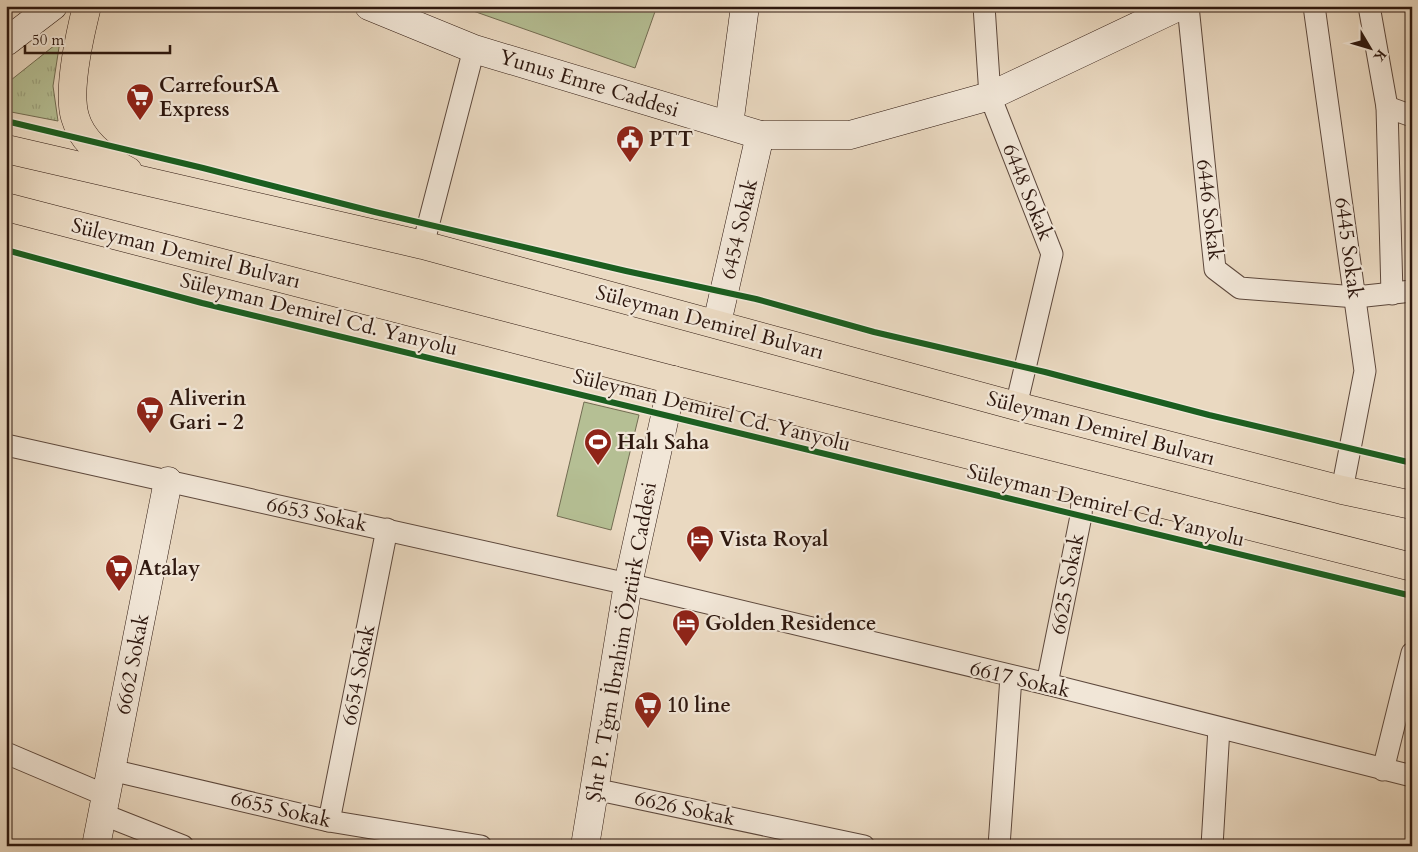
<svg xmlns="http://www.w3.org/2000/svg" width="1418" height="852" viewBox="0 0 1418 852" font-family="Cardo,serif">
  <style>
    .park { fill: url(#park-tufts); stroke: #726c52 }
    .garden { fill: #b5bf94; stroke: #726c52 }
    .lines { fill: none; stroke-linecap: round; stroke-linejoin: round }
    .street-casing { stroke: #5d483c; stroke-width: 23 }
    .secondary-casing { stroke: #2e180f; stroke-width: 29 }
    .primary-casing { stroke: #2e180f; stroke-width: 29 }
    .street { stroke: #f1e6d7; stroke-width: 21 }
    .secondary { stroke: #f1e6d7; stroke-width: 28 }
    .primary { stroke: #ead9c1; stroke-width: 28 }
    .cycleway-casing { stroke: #f1e6d7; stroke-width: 9 }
    .cycleway { stroke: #1b5e20; stroke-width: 6 }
    .labels { text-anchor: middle; stroke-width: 4.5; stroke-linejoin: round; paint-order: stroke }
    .street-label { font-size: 21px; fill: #2e180f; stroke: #f1e6d7 }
    .poi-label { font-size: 21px; font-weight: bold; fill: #2e180f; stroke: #f1e6d7; text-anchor: start }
  </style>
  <defs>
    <pattern id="park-tufts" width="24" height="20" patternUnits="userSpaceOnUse" patternTransform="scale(1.25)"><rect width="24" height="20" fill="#b5bf94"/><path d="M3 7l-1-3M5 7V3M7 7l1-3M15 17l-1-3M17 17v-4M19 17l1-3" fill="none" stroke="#9ca37e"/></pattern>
  </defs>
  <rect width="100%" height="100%" fill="#ead9c1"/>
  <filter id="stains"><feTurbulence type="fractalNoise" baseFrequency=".004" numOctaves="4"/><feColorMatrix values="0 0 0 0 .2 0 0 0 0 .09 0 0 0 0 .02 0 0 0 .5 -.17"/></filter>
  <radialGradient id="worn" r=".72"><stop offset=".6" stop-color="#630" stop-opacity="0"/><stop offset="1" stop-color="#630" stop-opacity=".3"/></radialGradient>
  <!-- park -->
  <path class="park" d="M 60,41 L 53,86 L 58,121 L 6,111 L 6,84 Z"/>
  <!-- garden -->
  <g class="garden">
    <path d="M 459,6 L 657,6 L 635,68 Z"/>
    <path d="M 584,402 L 639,415 L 611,530 L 557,516 Z"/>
  </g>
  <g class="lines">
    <!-- street casing -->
    <g class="street-casing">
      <g id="street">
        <path d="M 984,6 L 990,96 L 1052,254 L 1016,406"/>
        <path d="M 1188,6 L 1215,269 L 1240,288 L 1356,297 L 1412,291"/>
        <path d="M 1314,6 L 1365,371 L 1342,490"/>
        <path d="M 1369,6 L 1387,107 L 1392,294"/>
        <path d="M 1387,107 L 1412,116"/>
        <path d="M 423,245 L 474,49"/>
        <path d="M 6,445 L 628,584 L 1047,684 L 1412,776"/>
        <path d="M 1047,684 L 1081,516 L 1083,484"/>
        <path d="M 6,753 L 105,795"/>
        <path d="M 111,770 L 329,821 L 481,846"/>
        <path d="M 1383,770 L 1412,653"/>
        <path d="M 594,789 L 864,846"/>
        <path d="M 102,814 L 183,846"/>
        <path d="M 329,821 L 387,529"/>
        <path d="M 999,846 L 1011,677"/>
        <path d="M 1212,846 L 1219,728"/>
      </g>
    </g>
    <!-- secondary casing -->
    <g class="secondary-casing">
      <g id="secondary">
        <path d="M 369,6 L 474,49 L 760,135 L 850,135 L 990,96 L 1180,6"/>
        <path d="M 6,42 L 53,6"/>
        <path d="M 729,125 L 745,6"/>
        <path d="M 717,323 L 760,135"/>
        <path d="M 96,846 L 168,481"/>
        <path d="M 585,846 L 628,584 L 673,380"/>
      </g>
    </g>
    <!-- primary casing -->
    <g class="primary-casing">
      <g id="primary">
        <path d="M 87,6 C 80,34 67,90 75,117 C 82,142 107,160 128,171"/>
        <path d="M 6,149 L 423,245 L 1016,406 L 1342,490 L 1412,505"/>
        <path d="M 6,207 L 673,380 L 1412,567"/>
      </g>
    </g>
    <!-- street -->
    <use href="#street" class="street"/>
    <!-- secondary -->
    <use href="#secondary" class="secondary"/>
    <!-- primary -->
    <use href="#primary" class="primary"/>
    <!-- cycleway casing -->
    <g class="cycleway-casing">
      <g id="cycleway">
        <path d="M 6,121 L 203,168 L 375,212 L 626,271 L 756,299 L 874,332 L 1045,372 L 1209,415 L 1412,463"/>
        <path d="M 6,250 L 202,303 L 1412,596"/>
      </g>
    </g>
    <!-- cycleway -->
    <use href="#cycleway" class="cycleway"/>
  </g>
  <!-- icons -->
  <defs>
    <g id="supermarket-pin" transform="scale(1.4375)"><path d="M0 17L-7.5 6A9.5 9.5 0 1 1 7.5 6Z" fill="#8f2418" stroke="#f1e6d7"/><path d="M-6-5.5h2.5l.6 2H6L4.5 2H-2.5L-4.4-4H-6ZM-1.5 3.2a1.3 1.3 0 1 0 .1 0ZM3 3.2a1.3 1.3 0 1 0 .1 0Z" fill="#fff"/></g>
    <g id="civic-pin" transform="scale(1.4375)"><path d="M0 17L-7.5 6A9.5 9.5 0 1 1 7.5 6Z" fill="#8f2418" stroke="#f1e6d7"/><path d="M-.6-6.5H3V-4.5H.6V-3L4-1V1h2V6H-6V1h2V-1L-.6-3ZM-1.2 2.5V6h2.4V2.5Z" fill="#fff"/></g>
    <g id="stadium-pin" transform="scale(1.4375)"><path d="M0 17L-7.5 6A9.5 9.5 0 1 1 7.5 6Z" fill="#8f2418" stroke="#f1e6d7"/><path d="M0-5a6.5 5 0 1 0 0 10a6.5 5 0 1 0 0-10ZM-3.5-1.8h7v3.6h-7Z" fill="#fff"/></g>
    <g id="hotel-pin" transform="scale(1.4375)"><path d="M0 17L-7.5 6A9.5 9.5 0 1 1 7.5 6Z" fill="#8f2418" stroke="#f1e6d7"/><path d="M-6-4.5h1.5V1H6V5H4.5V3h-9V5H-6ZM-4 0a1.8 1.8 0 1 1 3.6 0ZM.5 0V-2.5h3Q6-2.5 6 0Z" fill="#fff"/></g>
  </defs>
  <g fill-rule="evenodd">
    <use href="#supermarket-pin" x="140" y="97"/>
    <use href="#civic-pin" x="630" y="139"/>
    <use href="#supermarket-pin" x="150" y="410"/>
    <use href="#stadium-pin" x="598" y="442"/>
    <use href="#hotel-pin" x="700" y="539"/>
    <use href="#supermarket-pin" x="119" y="568"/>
    <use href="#hotel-pin" x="686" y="623"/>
    <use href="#supermarket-pin" x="648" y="705"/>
  </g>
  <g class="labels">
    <!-- street labels -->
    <g class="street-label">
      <text transform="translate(589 83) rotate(17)" y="7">Yunus Emre Caddesi</text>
      <text transform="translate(1028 192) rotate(68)" y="7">6448 Sokak</text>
      <text transform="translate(1210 210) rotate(83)" y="7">6446 Sokak</text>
      <text transform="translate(739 229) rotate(-77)" y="7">6454 Sokak</text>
      <text transform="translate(1349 248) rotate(82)" y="7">6445 Sokak</text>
      <text transform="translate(186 253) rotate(14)" y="7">Süleyman Demirel Bulvarı</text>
      <text transform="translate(319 314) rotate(14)" y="7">Süleyman Demirel Cd. Yanyolu</text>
      <text transform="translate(710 322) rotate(15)" y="7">Süleyman Demirel Bulvarı</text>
      <text transform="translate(712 410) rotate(14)" y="7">Süleyman Demirel Cd. Yanyolu</text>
      <text transform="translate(1101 428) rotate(15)" y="7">Süleyman Demirel Bulvarı</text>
      <text transform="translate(1106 505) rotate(14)" y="7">Süleyman Demirel Cd. Yanyolu</text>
      <text transform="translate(317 514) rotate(12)" y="7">6653 Sokak</text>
      <text transform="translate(1067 584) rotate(-79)" y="7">6625 Sokak</text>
      <text transform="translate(621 642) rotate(-80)" y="7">Şht P. Tğm İbrahim Öztürk Caddesi</text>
      <text transform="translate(132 664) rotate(-79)" y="7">6662 Sokak</text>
      <text transform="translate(358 675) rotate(-79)" y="7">6654 Sokak</text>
      <text transform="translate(1020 679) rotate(13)" y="7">6617 Sokak</text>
      <text transform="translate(685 808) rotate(12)" y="7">6626 Sokak</text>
      <text transform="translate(281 809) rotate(13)" y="7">6655 Sokak</text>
    </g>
    <!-- poi labels -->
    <g class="poi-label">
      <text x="159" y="92">CarrefourSA<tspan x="159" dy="24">Express</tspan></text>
      <text x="649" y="146">PTT</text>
      <text x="169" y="405">Aliverin<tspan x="169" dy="24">Gari - 2</tspan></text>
      <text x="617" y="449">Halı Saha</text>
      <text x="719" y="546">Vista Royal</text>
      <text x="138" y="575">Atalay</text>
      <text x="705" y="630">Golden Residence</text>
      <text x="667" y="712">10 line</text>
    </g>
  </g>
  <!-- margin -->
  <rect width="1418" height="852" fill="none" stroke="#ead9c1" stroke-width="25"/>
  <rect x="8" y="8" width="1403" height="837" fill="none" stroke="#2e180f" stroke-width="2.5"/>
  <rect x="12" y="12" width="1393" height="827" fill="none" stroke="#2e180f"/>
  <!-- north arrow -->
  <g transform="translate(1370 48) rotate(128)" stroke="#f1e6d7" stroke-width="4" paint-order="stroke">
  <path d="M0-4L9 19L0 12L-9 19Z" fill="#2e180f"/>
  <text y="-8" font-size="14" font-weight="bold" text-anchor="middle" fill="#2e180f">K</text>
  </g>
  <!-- scale -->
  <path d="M25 45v8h145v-8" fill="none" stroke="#2e180f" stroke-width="2.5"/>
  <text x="32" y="45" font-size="15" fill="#2e180f" stroke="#f1e6d7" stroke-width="4" paint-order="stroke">50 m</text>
  <rect width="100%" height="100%" filter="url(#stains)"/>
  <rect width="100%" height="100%" fill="url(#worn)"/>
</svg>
